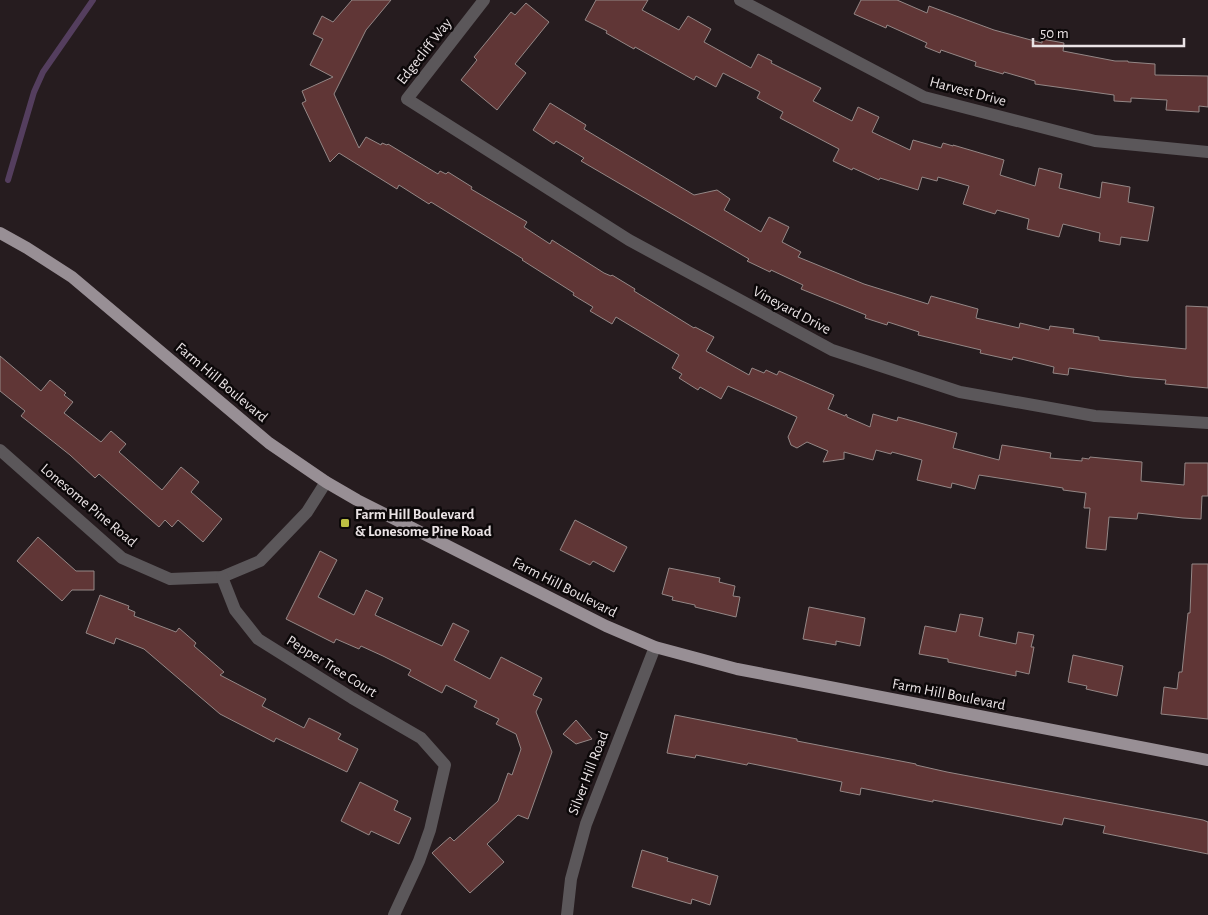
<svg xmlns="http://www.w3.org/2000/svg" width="1208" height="915" viewBox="0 0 1208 915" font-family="'Alegreya Sans',sans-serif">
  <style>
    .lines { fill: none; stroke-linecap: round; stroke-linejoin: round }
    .stream { stroke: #543e5e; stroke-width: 6 }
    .building { fill: #603636; stroke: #948786 }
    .minor { stroke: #5b575a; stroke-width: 12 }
    .major { stroke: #988f95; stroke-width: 12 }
    .poi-dot { fill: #bdbf43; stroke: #0c0809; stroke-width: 2 }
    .labels { text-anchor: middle; stroke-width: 5; stroke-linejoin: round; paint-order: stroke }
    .street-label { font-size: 15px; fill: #eae3e5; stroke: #0c0809 }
    .poi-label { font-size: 15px; font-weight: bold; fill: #eae3e5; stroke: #0c0809; text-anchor: start }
  </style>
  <rect width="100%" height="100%" fill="#261c1f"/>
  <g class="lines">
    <!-- stream -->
    <path class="stream" d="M 8,180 L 34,92 L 43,72 L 93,0"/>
  </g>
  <!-- building -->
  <g class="building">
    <path d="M 352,0 L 391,0 L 366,30 L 334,94 L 359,148 L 366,137 L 381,145 L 382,143 L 387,145 L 388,144 L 438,174 L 440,171 L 446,174 L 448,172 L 472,187 L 471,189 L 527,222 L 524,227 L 550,244 L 552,240 L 604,273 L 611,276 L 612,275 L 635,289 L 634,291 L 694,328 L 695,327 L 714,337 L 706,351 L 749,375 L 752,368 L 764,373 L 766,370 L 777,375 L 779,371 L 834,395 L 828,409 L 845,416 L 846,414 L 847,415 L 847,417 L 870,427 L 873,414 L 897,421 L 898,417 L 957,433 L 953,448 L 999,460 L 1002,445 L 1051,453 L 1050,458 L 1082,461 L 1082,458 L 1089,459 L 1090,457 L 1142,462 L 1141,481 L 1184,485 L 1185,463 L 1208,463 L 1208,496 L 1202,496 L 1201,519 L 1183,518 L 1138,513 L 1137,519 L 1109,517 L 1106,550 L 1086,548 L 1090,508 L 1084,508 L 1086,493 L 1063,490 L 1063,488 L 979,475 L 975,489 L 952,483 L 951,488 L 917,480 L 922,460 L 892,452 L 891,454 L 876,450 L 873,460 L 844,452 L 844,459 L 823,462 L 828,451 L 807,442 L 797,448 L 791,445 L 788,437 L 797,417 L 728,386 L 721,399 L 700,387 L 698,390 L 679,378 L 682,374 L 672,368 L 679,355 L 616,317 L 612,324 L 590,311 L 593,307 L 573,295 L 574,293 L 522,260 L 523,259 L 431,202 L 429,204 L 399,185 L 397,189 L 339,153 L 330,162 L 302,103 L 306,101 L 302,91 L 333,77 L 310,65 L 323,39 L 313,34 L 322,16 L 333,22 Z"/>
    <path d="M 596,0 L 648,0 L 642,10 L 679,30 L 688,16 L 711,29 L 704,42 L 751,68 L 758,54 L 772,61 L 771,63 L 821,88 L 813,101 L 852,121 L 858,107 L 879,117 L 872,132 L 910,150 L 913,140 L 941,148 L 943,143 L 953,146 L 953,145 L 1004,160 L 1000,175 L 1035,186 L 1039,168 L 1062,174 L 1059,188 L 1100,198 L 1102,182 L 1130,187 L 1128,202 L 1154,207 L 1148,241 L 1121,237 L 1120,245 L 1099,241 L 1100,233 L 1063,224 L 1059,237 L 1027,229 L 1029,219 L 997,210 L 995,214 L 963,204 L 969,186 L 938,177 L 937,181 L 922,177 L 918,190 L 880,178 L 879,180 L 853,168 L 852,170 L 833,161 L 839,149 L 780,118 L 783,112 L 757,98 L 760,92 L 723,73 L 716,87 L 696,76 L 694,80 L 635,47 L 634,49 L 606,33 L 607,31 L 585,20 Z"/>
    <path d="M 861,0 L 897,0 L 927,13 L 929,6 L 994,30 L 1042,43 L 1042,39 L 1064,43 L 1063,51 L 1115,61 L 1128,61 L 1128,62 L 1155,64 L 1155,75 L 1208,76 L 1208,107 L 1199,106 L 1199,112 L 1166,110 L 1167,100 L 1131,98 L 1131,102 L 1114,101 L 1114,95 L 1035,84 L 1035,81 L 1004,72 L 1003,74 L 975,66 L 976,62 L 941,50 L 940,53 L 925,47 L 927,43 L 887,25 L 886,28 L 854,14 Z"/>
    <path d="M 526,3 L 549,22 L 515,64 L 526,73 L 497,110 L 461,80 L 477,60 L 474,57 L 511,12 L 515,15 Z"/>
    <path d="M 550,103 L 586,125 L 584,129 L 694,195 L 717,190 L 730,199 L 724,210 L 761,232 L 769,217 L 789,227 L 782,242 L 801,252 L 798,257 L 864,284 L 928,304 L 931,296 L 978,309 L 976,318 L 1019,328 L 1020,323 L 1049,330 L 1050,326 L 1074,329 L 1073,333 L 1099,337 L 1099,340 L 1186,349 L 1186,306 L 1208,307 L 1208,388 L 1165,384 L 1166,380 L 1131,377 L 1069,368 L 1068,375 L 1053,373 L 1054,367 L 1013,357 L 1012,360 L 980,353 L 981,350 L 918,335 L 919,332 L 888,322 L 887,325 L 865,318 L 866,315 L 801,289 L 803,285 L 771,270 L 770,272 L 747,261 L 749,259 L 581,161 L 584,158 L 556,141 L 554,144 L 533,130 Z"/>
    <path d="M 0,356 L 41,391 L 50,380 L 66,393 L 64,395 L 73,402 L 64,413 L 101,442 L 111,431 L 126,444 L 119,452 L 162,490 L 181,467 L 199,482 L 191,492 L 222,519 L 203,542 L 178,520 L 172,527 L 165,520 L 159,527 L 99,474 L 95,478 L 70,455 L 21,416 L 25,411 L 0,391 Z"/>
    <path d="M 575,520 L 627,547 L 614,572 L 593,561 L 590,565 L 560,550 Z"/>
    <path d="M 38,537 L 76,571 L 94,571 L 94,590 L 72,590 L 62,601 L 17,561 Z"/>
    <path d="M 320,551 L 337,560 L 318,597 L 354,615 L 366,590 L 383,598 L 375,615 L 442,646 L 453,623 L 469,631 L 454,660 L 490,679 L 501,657 L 542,678 L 533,695 L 542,699 L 536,712 L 552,752 L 528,819 L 518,815 L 487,844 L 504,862 L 470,893 L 432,853 L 450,837 L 454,841 L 498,801 L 508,773 L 512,775 L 521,749 L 516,734 L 496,724 L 499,719 L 474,707 L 477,701 L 446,685 L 442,693 L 408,675 L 411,670 L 383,656 L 361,646 L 359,649 L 336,639 L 334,643 L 286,619 Z"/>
    <path d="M 1192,564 L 1208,564 L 1208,719 L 1161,714 L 1164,687 L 1177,689 L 1179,672 L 1182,672 L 1188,613 L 1190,613 Z"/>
    <path d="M 669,568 L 720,578 L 719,582 L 735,586 L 733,596 L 740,597 L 736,617 L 695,607 L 695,605 L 672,600 L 673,597 L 662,594 Z"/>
    <path d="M 100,595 L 129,606 L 128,609 L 135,612 L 134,616 L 176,632 L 179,628 L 196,643 L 194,646 L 224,672 L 220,675 L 266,699 L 262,706 L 304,728 L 309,718 L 341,734 L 338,739 L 358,749 L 347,772 L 276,738 L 274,742 L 220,714 L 144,649 L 116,638 L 114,644 L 86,633 Z"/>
    <path d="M 809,607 L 865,618 L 860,646 L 836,641 L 836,645 L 803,639 Z"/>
    <path d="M 960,614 L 983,618 L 979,636 L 1016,644 L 1018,632 L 1034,635 L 1031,647 L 1034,647 L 1029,674 L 1016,671 L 1016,676 L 948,662 L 948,659 L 919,654 L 925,626 L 956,632 Z"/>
    <path d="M 1073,655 L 1123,666 L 1117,696 L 1086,689 L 1087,686 L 1068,682 Z"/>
    <path d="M 675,715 L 797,739 L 797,741 L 916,764 L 916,765 L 947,772 L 1203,820 L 1208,822 L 1208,854 L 1103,833 L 1105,826 L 1064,818 L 1062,825 L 933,800 L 933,802 L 861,788 L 860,795 L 840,791 L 842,782 L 748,763 L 747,765 L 696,755 L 695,758 L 667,753 Z"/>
    <path d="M 576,720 L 592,739 L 576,744 L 563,734 Z"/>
    <path d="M 360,782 L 398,801 L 394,810 L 411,818 L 399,844 L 371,831 L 369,835 L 341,821 Z"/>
    <path d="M 642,850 L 668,858 L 667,861 L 718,876 L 710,905 L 692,899 L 691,904 L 632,887 Z"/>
  </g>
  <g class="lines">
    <!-- minor -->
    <g class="minor">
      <path d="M 484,0 L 407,99 L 629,240 L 832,350 L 960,392 L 1095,416 L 1208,423"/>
      <path d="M 740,0 L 924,97 L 1095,141 L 1208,152"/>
      <path d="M 0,450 L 122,558 L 170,579 L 222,577 L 260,561 L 307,512 L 326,482"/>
      <path d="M 222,577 L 235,610 L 258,639 L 352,698 L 421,738 L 445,765 L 430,830 L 419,861 L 394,915"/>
      <path d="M 567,915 L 571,879 L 586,824 L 655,647"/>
    </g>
    <!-- major -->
    <path class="major" d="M 0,233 L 27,248 L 72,277 L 269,443 L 326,482 L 357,500 L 606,626 L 655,647 L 737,669 L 1208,760"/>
  </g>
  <!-- markers -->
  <rect class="poi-dot" x="340" y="518" width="10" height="10" rx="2.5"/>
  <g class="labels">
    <!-- street labels -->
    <g class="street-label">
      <text transform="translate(424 51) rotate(-52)" y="5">Edgecliff Way</text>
      <text transform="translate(968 91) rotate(15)" y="5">Harvest Drive</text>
      <text transform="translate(792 310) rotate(28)" y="5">Vineyard Drive</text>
      <text transform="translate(222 382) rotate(40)" y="5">Farm Hill Boulevard</text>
      <text transform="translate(89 505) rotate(40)" y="5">Lonesome Pine Road</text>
      <text transform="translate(565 587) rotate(27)" y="5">Farm Hill Boulevard</text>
      <text transform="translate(332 666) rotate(32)" y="5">Pepper Tree Court</text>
      <text transform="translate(949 694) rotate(11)" y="5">Farm Hill Boulevard</text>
      <text transform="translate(588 773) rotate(-69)" y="5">Silver Hill Road</text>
    </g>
    <!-- poi labels -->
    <g class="poi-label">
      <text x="355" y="519">Farm Hill Boulevard<tspan x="355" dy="17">&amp; Lonesome Pine Road</tspan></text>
    </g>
  </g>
  <!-- scale -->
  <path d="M1033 38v8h151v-8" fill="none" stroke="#eae3e5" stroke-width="2.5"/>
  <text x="1040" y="38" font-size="15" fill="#eae3e5" stroke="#0c0809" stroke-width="4" paint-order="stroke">50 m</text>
</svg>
